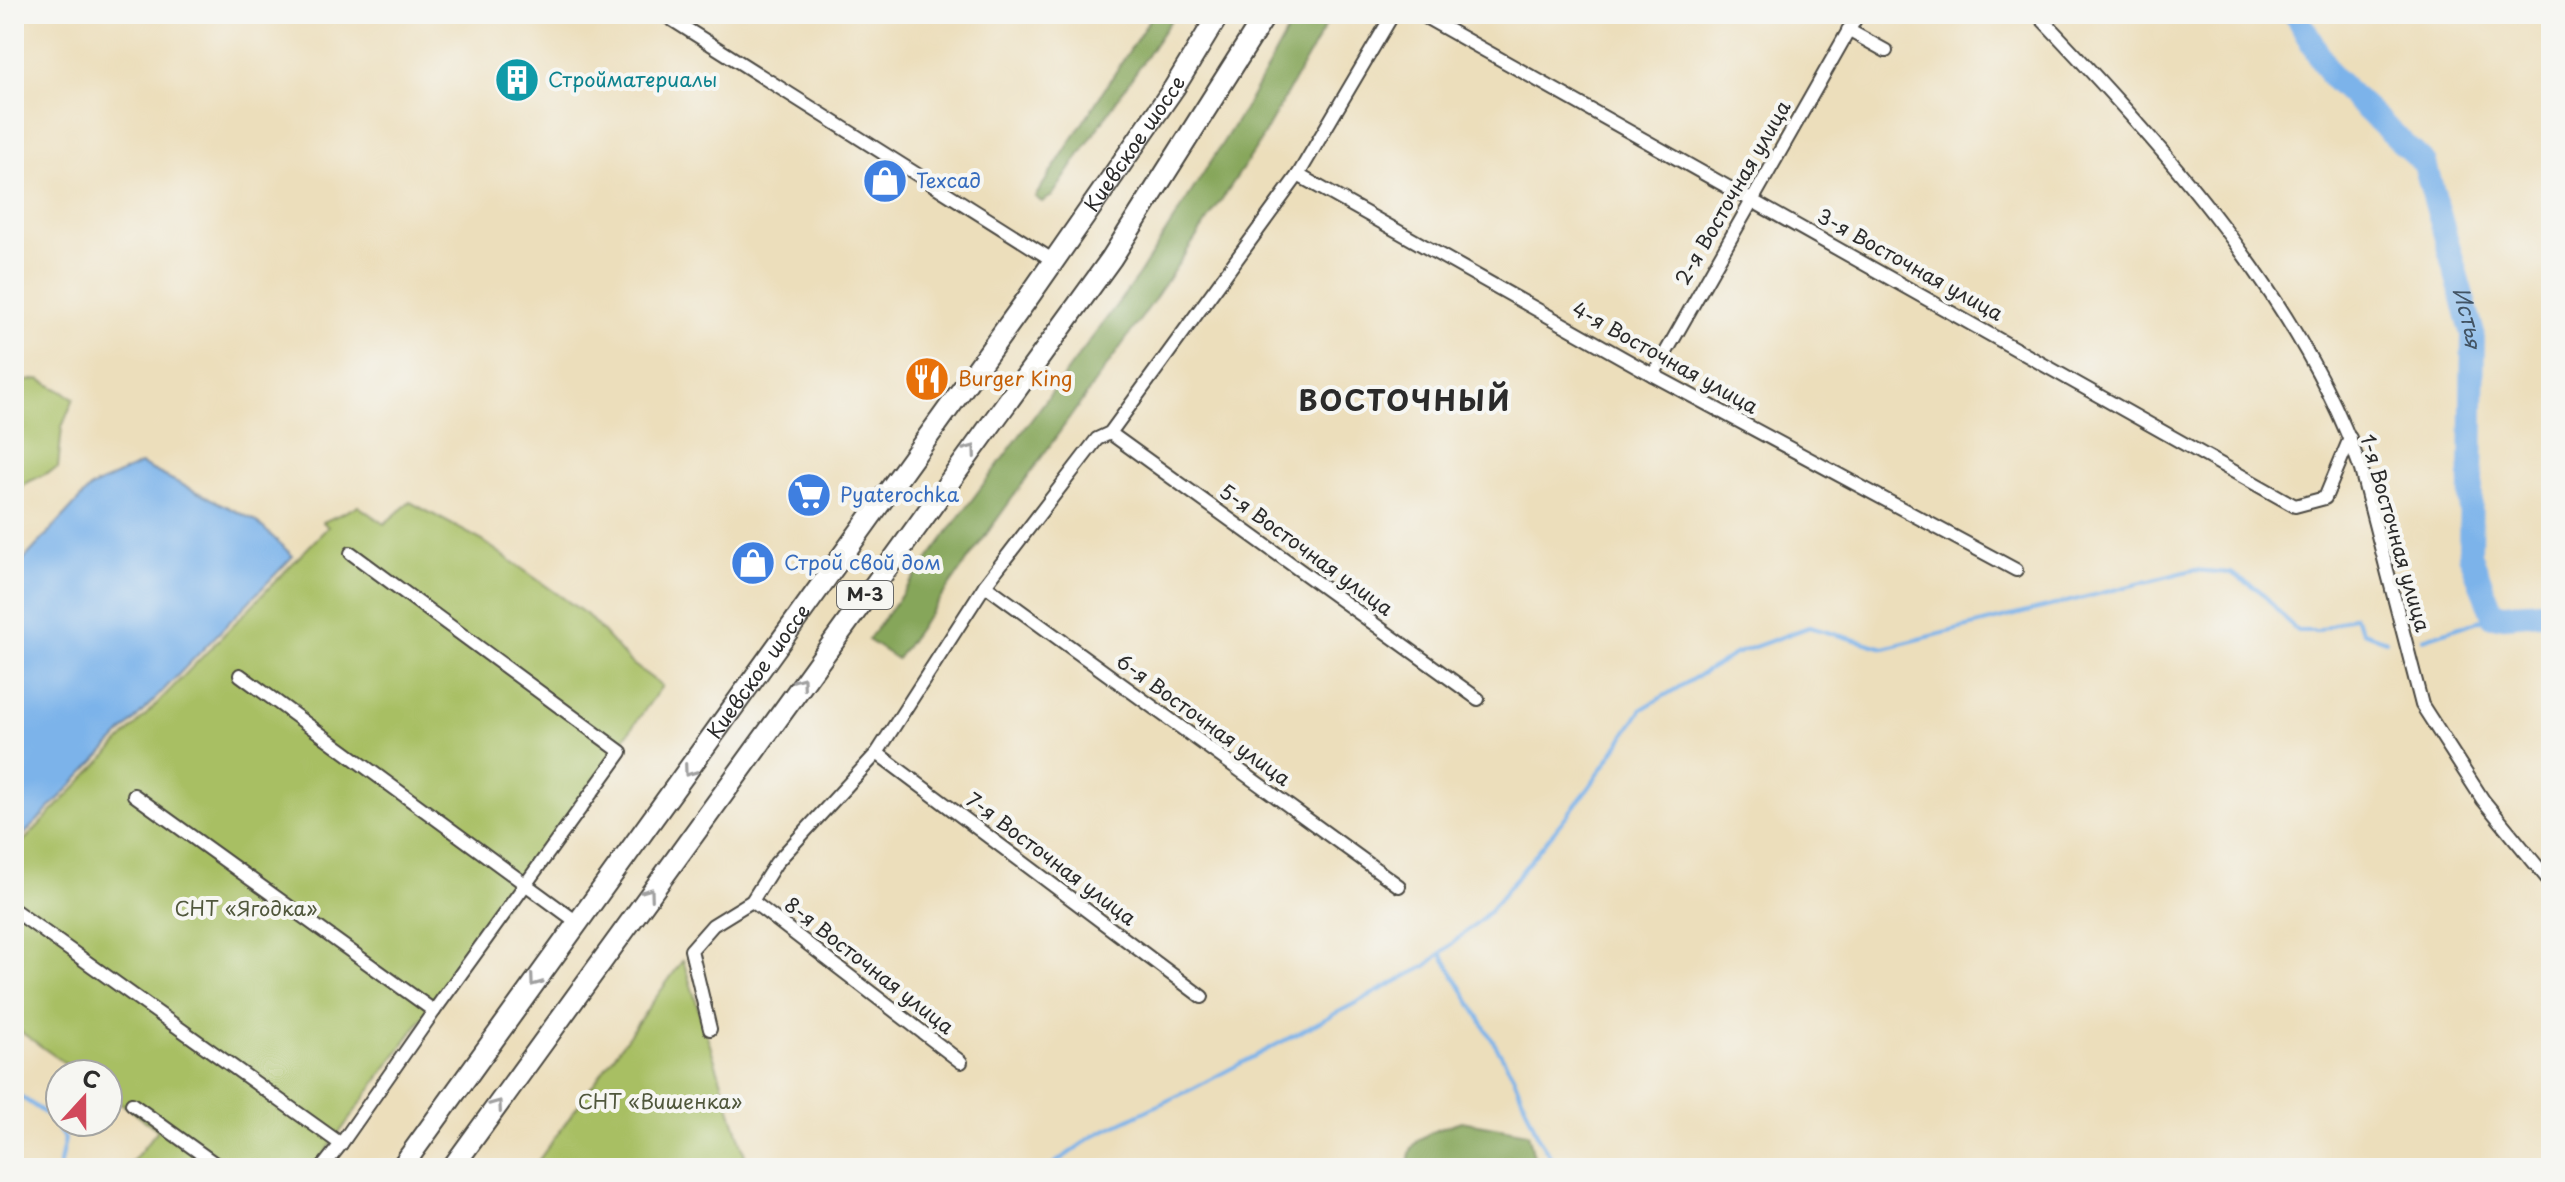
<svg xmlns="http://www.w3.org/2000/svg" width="2565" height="1182" viewBox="0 0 2565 1182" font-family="'Playpen Sans',sans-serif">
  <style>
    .green { fill: #a8bf64; stroke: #6a7548; stroke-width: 2 }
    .forest { fill: #86a65a; stroke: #586842; stroke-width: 2 }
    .water { fill: #7bb3ea; stroke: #536f8a; stroke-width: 2 }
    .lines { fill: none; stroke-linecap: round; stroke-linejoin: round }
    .stream { stroke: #7bb3ea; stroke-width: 4 }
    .river { stroke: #7bb3ea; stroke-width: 24 }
    .minor-casing { stroke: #484641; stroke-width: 16 }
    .trunk-casing { stroke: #484641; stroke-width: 24 }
    .minor { stroke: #fff; stroke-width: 12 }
    .trunk { stroke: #fff; stroke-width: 20 }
    .oneway { stroke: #a0a0a0 }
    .labels { text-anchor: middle; stroke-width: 8; stroke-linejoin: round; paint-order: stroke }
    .shield { fill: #f6f6f2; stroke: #686867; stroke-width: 2 }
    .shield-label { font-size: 18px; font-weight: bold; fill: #2b2b2b }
    .culture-label { font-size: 20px; fill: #0d838f; stroke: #f6f6f2; text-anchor: start }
    .street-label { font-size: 20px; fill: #2b2b2b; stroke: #f6f6f2 }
    .shop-label { font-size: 20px; fill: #366cbe; stroke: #f6f6f2; text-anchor: start }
    .food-label { font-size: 20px; fill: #c56008; stroke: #f6f6f2; text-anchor: start }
    .park-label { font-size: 20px; fill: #50573c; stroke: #f6f6f2 }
    .water-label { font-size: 22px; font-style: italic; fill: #435464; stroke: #f6f6f2 }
    .district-label { font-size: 28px; font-weight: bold; letter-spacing: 2px; fill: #2b2b2b; stroke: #f6f6f2 }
  </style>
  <rect width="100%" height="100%" fill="#f6f6f2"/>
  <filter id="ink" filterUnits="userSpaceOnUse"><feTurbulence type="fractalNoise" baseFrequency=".0125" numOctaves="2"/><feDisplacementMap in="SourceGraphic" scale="16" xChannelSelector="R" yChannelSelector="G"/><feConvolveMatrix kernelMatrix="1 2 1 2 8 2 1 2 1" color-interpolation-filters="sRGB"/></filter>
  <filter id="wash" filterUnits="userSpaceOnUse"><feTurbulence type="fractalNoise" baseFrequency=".006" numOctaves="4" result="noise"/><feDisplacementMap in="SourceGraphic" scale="32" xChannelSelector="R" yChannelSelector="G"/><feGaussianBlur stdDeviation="1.8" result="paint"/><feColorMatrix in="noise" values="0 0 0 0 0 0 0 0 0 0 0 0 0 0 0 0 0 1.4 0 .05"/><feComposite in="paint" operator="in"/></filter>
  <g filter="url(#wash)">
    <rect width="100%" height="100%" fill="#ecdebb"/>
    <!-- green -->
    <g class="green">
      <path d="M 39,379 L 74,398 L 62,427 L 58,468 L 26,483 L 14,500 L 14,383 Z"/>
      <path d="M 410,502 L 483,541 L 587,615 L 630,662 L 662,686 L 314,1168 L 127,1168 L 158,1130 L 108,1094 L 108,1074 L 80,1074 L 14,1027 L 14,851 L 328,527 L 323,522 L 358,506 L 384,524 Z"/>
      <path d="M 683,960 L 749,1168 L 533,1168 Z"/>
    </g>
    <!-- forest -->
    <g class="forest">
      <path d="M 1153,14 L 1175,14 L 1052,196 L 1042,202 L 1035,197 Z"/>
      <path d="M 1297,14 L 1332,14 L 1255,150 L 1152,303 L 897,659 L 868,640 L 1138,276 L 1248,103 Z"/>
      <path d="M 1461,1121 L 1528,1133 L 1537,1168 L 1409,1168 C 1405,1136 1437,1130 1461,1121 Z"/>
    </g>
    <!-- water -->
    <path class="water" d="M 140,464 L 256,521 L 293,556 L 14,845 L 14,570 L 90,488 Z"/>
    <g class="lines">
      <!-- stream -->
      <g class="stream">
        <path d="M 2423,639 L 2493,616"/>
        <path d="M 1441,953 L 1513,1075 L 1539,1139 L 1558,1168"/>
        <path d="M 14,1092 L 46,1114 L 65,1139 L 59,1168"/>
        <path d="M 1048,1168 L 1095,1135 L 1192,1089 L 1426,966 L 1488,913 L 1589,788 L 1642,709 L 1735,654 L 1809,627 L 1884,648 L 2193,570 L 2231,573 L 2259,590 L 2297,631 L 2318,631 L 2354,616 L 2363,632 L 2386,640"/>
      </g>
      <!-- river -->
      <path class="river" id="s1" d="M 2295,14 L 2331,76 L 2425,164 L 2473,334 L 2470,554 L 2493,616 L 2551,611"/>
    </g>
  </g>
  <g filter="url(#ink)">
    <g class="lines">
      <!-- minor casing -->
      <g class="minor-casing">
        <g id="minor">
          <path d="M 663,14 L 1054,261"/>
          <path d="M 1420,14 L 2295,506 L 2325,498 L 2350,438"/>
          <path d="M 2037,14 C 2158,141 2303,301 2361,470 L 2422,705 L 2483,800 L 2551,883"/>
          <path d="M 1848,30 L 1886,51"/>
          <path d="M 1298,175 L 1653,375 L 2016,570"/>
          <path d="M 1653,375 L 1858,14"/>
          <path d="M 1110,433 L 1478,699"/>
          <path d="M 985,585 L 1399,886"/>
          <path d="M 240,675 L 577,922"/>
          <path d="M 877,753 L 1202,997"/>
          <path d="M 134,795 L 434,1011 L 621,752 L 351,553"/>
          <path d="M 752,901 L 961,1062"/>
          <path d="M 14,910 L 341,1144 L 434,1011"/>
          <path d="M 710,1029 L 691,950 L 713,925 L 752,901 L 776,863 L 877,753 L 985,585 L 1097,439 L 1110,433 L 1298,175 L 1393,14"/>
          <path d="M 132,1104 L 221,1168"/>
          <path d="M 322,1168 L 341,1144"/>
        </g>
      </g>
      <!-- trunk casing -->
      <g class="trunk-casing">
        <g id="trunk">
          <path id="s2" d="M 401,1168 L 1028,298 L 1174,88 L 1219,14"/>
          <path d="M 452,1168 L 1111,259 L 1266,14"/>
        </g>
      </g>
      <!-- minor -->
      <use href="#minor" class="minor"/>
      <!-- trunk -->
      <use href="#trunk" class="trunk"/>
    </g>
    <!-- one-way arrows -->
    <defs><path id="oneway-chevron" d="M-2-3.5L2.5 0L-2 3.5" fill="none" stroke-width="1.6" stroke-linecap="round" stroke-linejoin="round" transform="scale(2)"/></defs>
    <g class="oneway">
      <use href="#oneway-chevron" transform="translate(971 450) rotate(-54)"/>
      <use href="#oneway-chevron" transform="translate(801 682) rotate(-54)"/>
      <use href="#oneway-chevron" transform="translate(689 771) rotate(126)"/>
      <use href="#oneway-chevron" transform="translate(649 893) rotate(-54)"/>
      <use href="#oneway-chevron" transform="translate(535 981) rotate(126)"/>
      <use href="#oneway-chevron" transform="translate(497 1105) rotate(-54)"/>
    </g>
  </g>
  <!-- icons -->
  <defs>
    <g id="building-disc" transform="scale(2.3)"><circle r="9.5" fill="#0f9aa8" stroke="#f6f6f2"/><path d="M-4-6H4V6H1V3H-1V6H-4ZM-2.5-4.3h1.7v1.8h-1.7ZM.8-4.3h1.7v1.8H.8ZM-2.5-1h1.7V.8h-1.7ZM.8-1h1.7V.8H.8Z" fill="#fff"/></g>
    <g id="shop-disc" transform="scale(2.3)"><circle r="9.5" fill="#3f7fe0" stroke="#f6f6f2"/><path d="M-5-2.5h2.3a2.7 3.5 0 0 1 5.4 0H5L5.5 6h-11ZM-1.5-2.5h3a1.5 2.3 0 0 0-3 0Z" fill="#fff"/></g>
    <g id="restaurant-disc" transform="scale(2.3)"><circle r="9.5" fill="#e8710a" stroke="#f6f6f2"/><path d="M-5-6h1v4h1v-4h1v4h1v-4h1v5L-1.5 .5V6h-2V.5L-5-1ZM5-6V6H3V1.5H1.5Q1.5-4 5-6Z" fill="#fff"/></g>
    <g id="supermarket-disc" transform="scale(2.3)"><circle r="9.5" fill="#3f7fe0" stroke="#f6f6f2"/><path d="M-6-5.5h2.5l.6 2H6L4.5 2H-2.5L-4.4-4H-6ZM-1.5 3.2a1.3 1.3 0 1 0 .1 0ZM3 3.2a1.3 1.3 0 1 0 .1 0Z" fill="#fff"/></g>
  </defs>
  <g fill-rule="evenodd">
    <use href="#building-disc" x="517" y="80"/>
    <use href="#shop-disc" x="885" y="181"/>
    <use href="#restaurant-disc" x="927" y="379"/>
    <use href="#supermarket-disc" x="809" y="495"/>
    <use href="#shop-disc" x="753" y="563"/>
  </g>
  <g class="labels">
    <!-- shield labels -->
    <rect class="shield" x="837" y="581" width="56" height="28" rx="6"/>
    <g class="shield-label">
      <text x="865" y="601">М-3</text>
    </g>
    <!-- culture labels -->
    <g class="culture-label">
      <text x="548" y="87">Стройматериалы</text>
    </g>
    <!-- street labels -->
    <g class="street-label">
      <text dy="7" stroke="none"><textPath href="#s2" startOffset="1260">Киевское шоссе</textPath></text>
      <text transform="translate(1733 193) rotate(-60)" y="7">2-я Восточная улица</text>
      <text transform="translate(1910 265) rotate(29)" y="7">3-я Восточная улица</text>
      <text transform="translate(1665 358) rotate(29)" y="7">4-я Восточная улица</text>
      <text transform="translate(2395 533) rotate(74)" y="7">1-я Восточная улица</text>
      <text transform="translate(1306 550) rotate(36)" y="7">5-я Восточная улица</text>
      <text dy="7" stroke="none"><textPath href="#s2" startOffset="612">Киевское шоссе</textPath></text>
      <text transform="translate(1203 720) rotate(36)" y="7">6-я Восточная улица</text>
      <text transform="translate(1051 859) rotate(37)" y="7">7-я Восточная улица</text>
      <text transform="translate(869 966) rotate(38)" y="7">8-я Восточная улица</text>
    </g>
    <!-- shop labels -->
    <g class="shop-label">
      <text x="916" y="188">Техсад</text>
      <text x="840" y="502">Pyaterochka</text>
      <text x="784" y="570">Строй свой дом</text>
    </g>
    <!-- food labels -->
    <g class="food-label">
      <text x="958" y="386">Burger King</text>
    </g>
    <!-- park labels -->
    <g class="park-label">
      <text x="246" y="916">СНТ «Ягодка»</text>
      <text x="660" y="1109">СНТ «Вишенка»</text>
    </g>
    <!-- water labels -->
    <g class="water-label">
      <text dy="8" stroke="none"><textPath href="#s1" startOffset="360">Истья</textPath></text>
    </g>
    <!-- district labels -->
    <g class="district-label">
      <text x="1405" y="411">ВОСТОЧНЫЙ</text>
    </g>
  </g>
  <!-- margin -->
  <rect width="2565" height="1182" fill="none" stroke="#f6f6f2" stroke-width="48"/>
  <!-- north arrow -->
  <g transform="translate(84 1098) rotate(21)"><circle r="38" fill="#f6f6f2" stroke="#a5a5a2" stroke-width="2"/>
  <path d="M0-6L14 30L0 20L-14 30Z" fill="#d1495b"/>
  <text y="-12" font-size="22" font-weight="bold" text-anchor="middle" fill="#2b2b2b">С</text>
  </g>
</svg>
